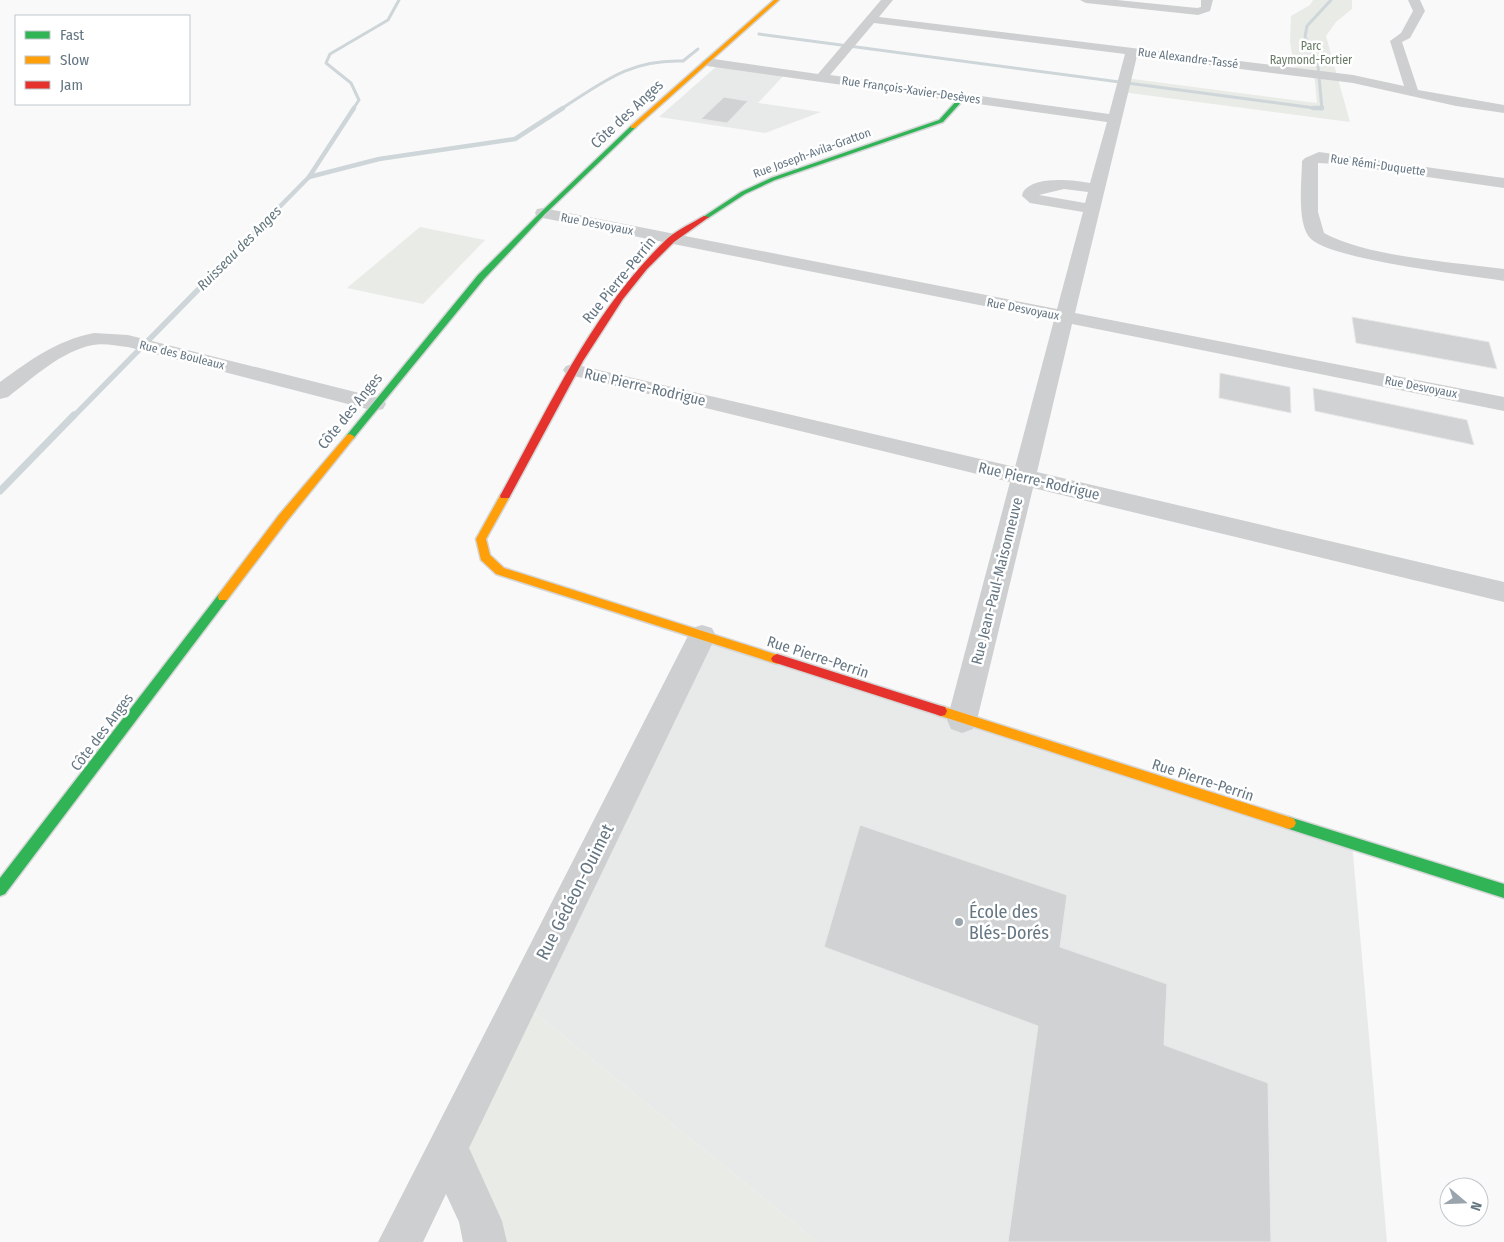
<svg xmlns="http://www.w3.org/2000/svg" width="1504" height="1242" viewBox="0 0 1504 1242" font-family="'Fira Sans Condensed',sans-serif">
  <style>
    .built { fill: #e8e9e9 }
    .green { fill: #e8ebe6 }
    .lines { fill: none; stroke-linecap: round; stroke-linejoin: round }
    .stream-far3 { stroke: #ced6d9; stroke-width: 3 }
    .stream-far2 { stroke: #ced6d9; stroke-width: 4.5 }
    .stream-far1 { stroke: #ced6d9; stroke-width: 5.5 }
    .stream { stroke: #ced6d9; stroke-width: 7 }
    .building { fill: #d0d2d3; stroke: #e8e8e8 }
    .fast-casing { stroke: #d5d6d7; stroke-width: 3 }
    .slow-casing { stroke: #d5d6d7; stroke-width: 3 }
    .jam-casing { stroke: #d5d6d7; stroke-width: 3 }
    .street { fill: #cecfd0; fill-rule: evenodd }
    .fast { fill: #30b455; fill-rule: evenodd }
    .slow { fill: #ff9f0a; fill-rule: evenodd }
    .jam { fill: #e5322d; fill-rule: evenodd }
    .poi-dot { fill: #99a4ac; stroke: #fff; stroke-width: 2 }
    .labels { text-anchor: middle; stroke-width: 5; stroke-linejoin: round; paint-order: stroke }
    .far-park-label { font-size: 12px; fill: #687a64; stroke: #fff }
    .far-street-label { font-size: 12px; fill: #657683; stroke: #fff }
    .far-water-label { font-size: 14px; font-style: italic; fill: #60757c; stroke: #fff }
    .street-label { font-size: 15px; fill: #657683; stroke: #fff }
    .near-street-label { font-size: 18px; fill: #657683; stroke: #fff }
    .near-poi-label { font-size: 18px; fill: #657683; stroke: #fff; text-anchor: start }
  </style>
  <rect width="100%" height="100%" fill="#f9f9f9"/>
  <!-- built -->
  <g class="built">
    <path d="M 718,65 L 786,73 L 758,103 L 821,112 L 765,133 L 659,117 Z"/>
    <path d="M 702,636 L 1352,843 L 1387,1242 L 818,1242 L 520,1001 Z"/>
  </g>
  <!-- green -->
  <g class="green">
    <path d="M 1313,0 L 1352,0 L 1352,9 L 1336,22 L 1326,36 L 1350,122 L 1122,92 L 1125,78 L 1317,103 L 1314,73 L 1295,71 L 1290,42 L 1291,16 L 1310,5 Z"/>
    <path d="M 420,227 L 485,240 L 423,304 L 347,288 Z"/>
    <path d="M 520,1001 L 818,1242 L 485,1242 L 447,1147 Z"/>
  </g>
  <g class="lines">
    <!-- stream-far3 -->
    <g class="stream-far3">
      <path d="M 759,34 L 1322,109 L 1318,66 L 1305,37 L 1307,26 L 1331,0"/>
      <path d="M 353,109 L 359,100 L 351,83 L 326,63 L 330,54 L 388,20 L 399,0"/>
      <path d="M 561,109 C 603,82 630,59 683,61 L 698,49"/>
    </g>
    <!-- stream-far2 -->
    <g class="stream-far2">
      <path d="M 1313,108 L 1322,108"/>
      <path d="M 309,177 L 379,159 L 515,139 L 563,108"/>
      <path d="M 242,245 L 309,177 L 354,108"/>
    </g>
    <!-- stream-far1 -->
    <path class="stream-far1" d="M 73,417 L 243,244"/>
    <!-- stream -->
    <path class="stream" d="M 0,491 L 74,415"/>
  </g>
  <!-- building -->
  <g class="building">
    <path d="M 724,97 L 748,101 L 727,123 L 701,119 Z"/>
    <path d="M 1352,317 L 1489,342 L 1497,369 L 1356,343 Z"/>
    <path d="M 1220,373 L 1290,387 L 1291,413 L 1219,398 Z"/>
    <path d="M 1313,388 L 1467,420 L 1474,445 L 1315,411 Z"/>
    <path d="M 860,825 L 1067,895 L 1060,947 L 1167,984 L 1164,1045 L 1268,1083 L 1271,1242 L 1008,1242 L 1038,1026 L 824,947 Z"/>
  </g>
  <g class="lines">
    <!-- fast casing -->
    <g class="fast-casing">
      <g id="fast">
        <path d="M 960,97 L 965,98 L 943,122 L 775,180 L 745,194 L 708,218 L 703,217 L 741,192 L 771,178 L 939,120 Z"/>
        <path d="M 631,126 L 636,127 L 545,214 L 484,279 L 353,439 L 347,439 L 347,435 L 478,275 L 541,212 Z"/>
        <path d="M 223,593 L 228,597 L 227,600 L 5,894 L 0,896 L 0,878 L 219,594 Z"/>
        <path d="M 1289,817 L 1504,884 L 1504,898 L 1289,829 L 1284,827 L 1282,823 L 1284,819 Z"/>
      </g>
    </g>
    <!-- slow casing -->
    <g class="slow-casing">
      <g id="slow">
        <path d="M 774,0 L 779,0 L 635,128 L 631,128 L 631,126 Z"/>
        <path d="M 350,434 L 355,437 L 353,439 L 287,521 L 227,600 L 219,600 L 218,597 L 219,594 L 279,515 L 347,435 Z"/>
        <path d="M 505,493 L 510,496 L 486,539 L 490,555 L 504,568 L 781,656 L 783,659 L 781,662 L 777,664 L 496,574 L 481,560 L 476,539 L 501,494 Z"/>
        <path d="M 941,706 L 1289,817 L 1294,819 L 1296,823 L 1294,827 L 1289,829 L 941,716 L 937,715 L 935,711 L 937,707 Z"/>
      </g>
    </g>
    <!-- jam casing -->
    <g class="jam-casing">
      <g id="jam">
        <path d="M 704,216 L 709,217 L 674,242 L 647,269 L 623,299 L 583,361 L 509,498 L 501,498 L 500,496 C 549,407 593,309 668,238 C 679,229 692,223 704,216 Z"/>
        <path d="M 777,654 L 941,706 L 945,707 L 947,711 L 945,715 L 941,716 L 773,662 L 771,659 L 773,656 Z"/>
      </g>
    </g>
    <!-- street -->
    <g class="street">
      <path d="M 881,0 L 893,0 L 879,17 L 1353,75 L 1404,86 L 1390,41 L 1401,33 L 1413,11 L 1408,0 L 1420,0 L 1425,11 L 1410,38 L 1402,42 L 1418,90 L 1504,105 L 1504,113 L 1456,106 L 1353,83 L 1137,56 L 1075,313 L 1504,397 L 1504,411 L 1072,324 L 1037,472 L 1504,582 L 1504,602 L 1033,488 L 977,720 L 973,729 L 962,733 L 951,729 L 947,720 L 1010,482 L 566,374 L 563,370 L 566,366 L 573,364 L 1015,467 L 1054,320 L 543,218 L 537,217 L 535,213 L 537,209 L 543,208 L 1057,309 L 1083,212 L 1030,203 L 1022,196 L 1023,192 C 1034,175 1074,180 1090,183 L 1107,122 L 707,66 L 701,62 L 707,58 L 818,74 ZM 874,23 L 1125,54 L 1109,114 L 830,75 ZM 1064,189 L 1088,192 L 1085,203 L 1039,195 Z"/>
      <path d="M 1080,0 L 1117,0 L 1197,8 L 1201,7 L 1201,0 L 1213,0 L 1210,11 L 1198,15 L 1086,3 Z"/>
      <path d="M 1319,152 L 1504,178 L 1504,188 L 1337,164 L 1318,163 L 1318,212 L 1324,233 C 1368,257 1452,262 1504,269 L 1504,281 C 1468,275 1333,260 1311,239 C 1296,225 1302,180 1302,161 L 1305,158 Z"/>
      <path d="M 94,333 L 128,335 L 383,399 L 386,404 L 383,409 L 375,411 L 128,347 C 116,346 104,343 93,345 C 61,351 33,378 8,397 L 0,399 L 0,382 C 29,361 57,340 94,333 Z"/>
      <path d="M 702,625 L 712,628 L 716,636 L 469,1148 L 502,1221 L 507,1242 L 463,1242 L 459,1222 L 446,1194 L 423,1242 L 378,1242 L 692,628 Z"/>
    </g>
    <!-- fast -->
    <use href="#fast" class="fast"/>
    <!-- slow -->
    <use href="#slow" class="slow"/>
    <!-- jam -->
    <use href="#jam" class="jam"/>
  </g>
  <!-- markers -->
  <circle class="poi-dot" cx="959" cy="922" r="5"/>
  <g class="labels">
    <!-- far-park labels -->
    <g class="far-park-label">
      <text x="1311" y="50">Parc<tspan x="1311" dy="14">Raymond-Fortier</tspan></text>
    </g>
    <!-- far-street labels -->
    <g class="far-street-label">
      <text transform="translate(1188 58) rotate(7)" y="4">Rue Alexandre-Tassé</text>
      <text transform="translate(911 90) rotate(8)" y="4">Rue François-Xavier-Desèves</text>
      <text transform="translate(812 153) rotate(-20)" y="4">Rue Joseph-Avila-Gratton</text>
      <text transform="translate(1378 165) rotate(8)" y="4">Rue Rémi-Duquette</text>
      <text transform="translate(597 224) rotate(11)" y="4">Rue Desvoyaux</text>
      <text transform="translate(1023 309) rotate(11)" y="4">Rue Desvoyaux</text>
      <text transform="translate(182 355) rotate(14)" y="4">Rue des Bouleaux</text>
      <text transform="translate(1421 387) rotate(11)" y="4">Rue Desvoyaux</text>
    </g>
    <!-- far-water labels -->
    <g class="far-water-label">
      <text transform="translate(239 248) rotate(-45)" y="5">Ruisseau des Anges</text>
    </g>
    <!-- street labels -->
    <g class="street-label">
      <text transform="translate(627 114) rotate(-43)" y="5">Côte des Anges</text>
      <text transform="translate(619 280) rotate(-51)" y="5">Rue Pierre-Perrin</text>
      <text transform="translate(645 387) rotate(13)" y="5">Rue Pierre-Rodrigue</text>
      <text transform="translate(350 411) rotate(-51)" y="5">Côte des Anges</text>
      <text transform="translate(1039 481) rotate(13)" y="5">Rue Pierre-Rodrigue</text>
      <text transform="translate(997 581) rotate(-76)" y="5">Rue Jean-Paul-Maisonneuve</text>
      <text transform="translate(818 657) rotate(18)" y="5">Rue Pierre-Perrin</text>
      <text transform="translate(102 732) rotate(-53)" y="5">Côte des Anges</text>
      <text transform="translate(1203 780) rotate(18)" y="5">Rue Pierre-Perrin</text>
    </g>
    <!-- near-street labels -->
    <g class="near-street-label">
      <text transform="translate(575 892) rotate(-63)" y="6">Rue Gédéon-Ouimet</text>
    </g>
    <!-- near-poi labels -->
    <g class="near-poi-label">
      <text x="969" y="918">École des<tspan x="969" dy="21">Blés-Dorés</tspan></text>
    </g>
  </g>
  <!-- legend -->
  <rect x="15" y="15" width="175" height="90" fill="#ffffff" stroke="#c1c8cd"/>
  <rect x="25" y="31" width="25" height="8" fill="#30b455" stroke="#c1c8cd"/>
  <text x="60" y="40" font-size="15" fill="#657683">Fast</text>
  <rect x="25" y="56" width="25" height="8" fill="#ff9f0a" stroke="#c1c8cd"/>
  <text x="60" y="65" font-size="15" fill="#657683">Slow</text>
  <rect x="25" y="81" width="25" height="8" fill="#e5322d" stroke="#c1c8cd"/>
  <text x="60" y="90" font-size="15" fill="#657683">Jam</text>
  <!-- north arrow -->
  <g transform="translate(1464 1202) rotate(109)"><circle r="24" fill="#ffffff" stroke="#c1c8cd"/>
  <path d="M0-4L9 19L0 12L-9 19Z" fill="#99a4ac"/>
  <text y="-8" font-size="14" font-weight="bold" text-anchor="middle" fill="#657683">N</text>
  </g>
</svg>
